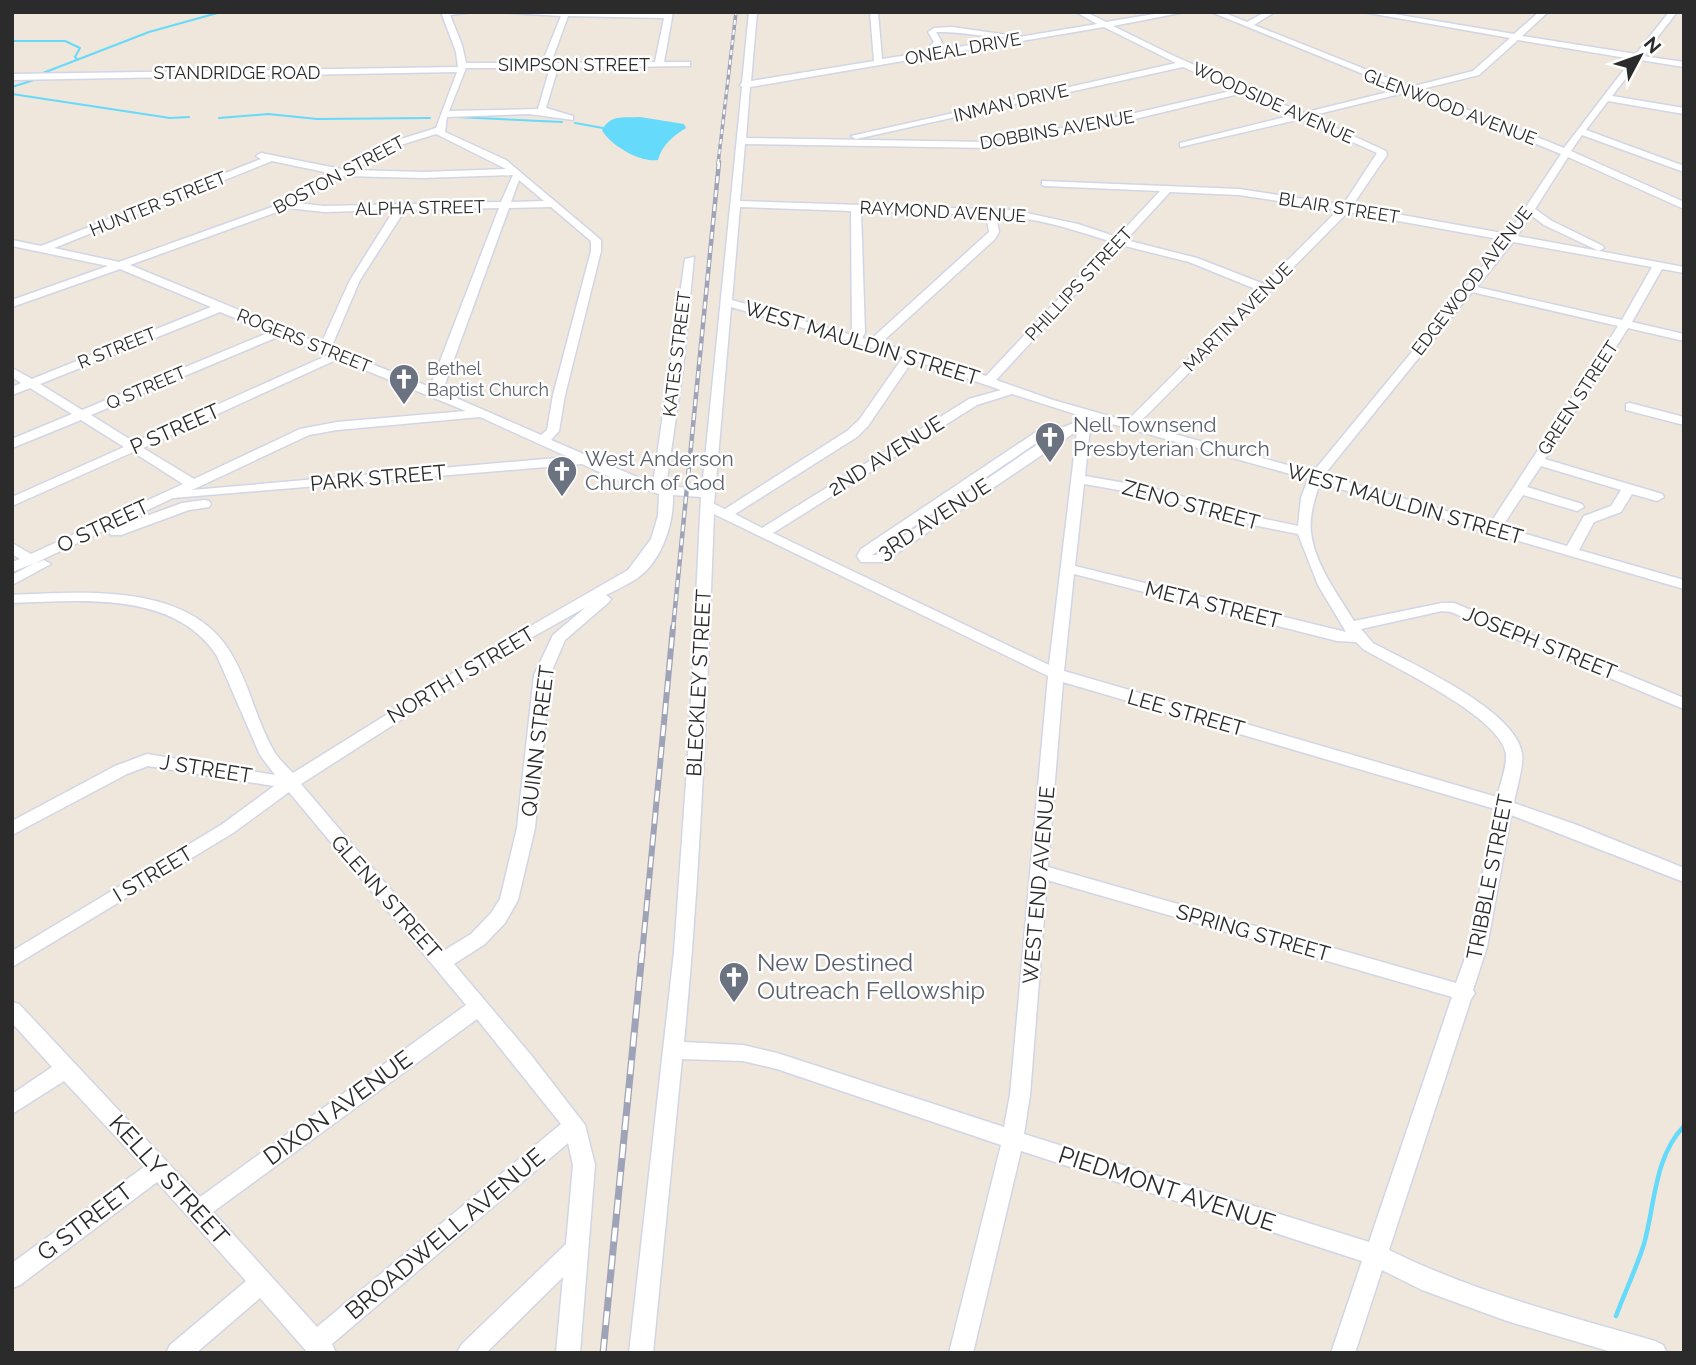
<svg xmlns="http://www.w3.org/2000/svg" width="1696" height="1365" viewBox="0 0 1696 1365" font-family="Raleway,sans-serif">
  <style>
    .water { fill: #66dafa }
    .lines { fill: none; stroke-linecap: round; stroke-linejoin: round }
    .stream-far1 { stroke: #66dafa; stroke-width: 2 }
    .stream { stroke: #66dafa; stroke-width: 4.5 }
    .minor-casing { stroke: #d1d6e6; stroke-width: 3 }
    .minor { fill: #fff; fill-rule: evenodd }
    .rail-far3-casing { stroke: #9ea3b8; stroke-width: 3.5 }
    .rail-far2-casing { stroke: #9ea3b8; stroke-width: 4.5 }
    .rail-far1-casing { stroke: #9ea3b8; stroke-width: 6 }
    .rail-casing { stroke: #9ea3b8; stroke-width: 7 }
    .rail-far3 { stroke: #fff; stroke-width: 2; stroke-dasharray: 5; stroke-linecap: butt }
    .rail-far2 { stroke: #fff; stroke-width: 2.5; stroke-dasharray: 7; stroke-linecap: butt }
    .rail-far1 { stroke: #fff; stroke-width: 3.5; stroke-dasharray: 11; stroke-linecap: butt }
    .rail { stroke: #fff; stroke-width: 4.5; stroke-dasharray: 14; stroke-linecap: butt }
    .labels { text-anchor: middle; stroke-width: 5; stroke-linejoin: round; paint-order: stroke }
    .far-street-label { font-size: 18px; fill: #2b2b2b; stroke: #fff }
    .far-worship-label { font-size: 18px; fill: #5b616d; stroke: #fff; text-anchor: start }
    .street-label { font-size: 21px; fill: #2b2b2b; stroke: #fff }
    .worship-label { font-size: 21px; fill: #5b616d; stroke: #fff; text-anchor: start }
    .near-worship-label { font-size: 24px; fill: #5b616d; stroke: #fff; text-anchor: start }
    .near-street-label { font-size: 24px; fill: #2b2b2b; stroke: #fff }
  </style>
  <rect width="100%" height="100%" fill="#efe6dc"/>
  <!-- water -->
  <path class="water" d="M 640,117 L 684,124 L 686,128 C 673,136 662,145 658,160 C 640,163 610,145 602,130 C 611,114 623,118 640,117 Z"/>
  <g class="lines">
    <!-- stream-far1 -->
    <g class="stream-far1">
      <path d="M 12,41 L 65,41 L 80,48 L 75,57 L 77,59"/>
      <path d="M 43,73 L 149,32 L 221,12"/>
      <path d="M 12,87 L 34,80"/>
      <path d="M 12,94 L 170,118 L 189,117"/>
      <path d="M 456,117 L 562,122"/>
      <path d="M 219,118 L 268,114 L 317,119 L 430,118"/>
      <path d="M 575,123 L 603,128"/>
    </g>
    <!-- stream -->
    <path class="stream" d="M 1616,1316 C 1625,1292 1636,1269 1644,1244 C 1655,1205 1654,1157 1684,1126"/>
    <!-- minor casing -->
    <g class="minor-casing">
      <g id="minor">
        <path d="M 441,12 L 473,12 L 450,15 L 462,45 L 466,63 L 542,63 L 561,16 L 498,12 L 673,12 L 664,62 L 690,62 L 690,66 L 555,68 L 557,71 L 546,108 L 573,116 L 573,120 L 529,114 L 447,117 L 445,132 L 506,160 L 601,240 L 601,251 L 565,395 L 559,431 L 551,440 L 653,484 L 685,259 L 694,257 L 683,369 L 666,486 L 702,489 L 742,87 L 740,85 L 742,83 L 749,12 L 757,12 L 751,81 L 874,61 L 870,12 L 878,12 L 882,59 L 923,53 L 934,42 L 928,32 L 934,28 L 952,27 L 1008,35 L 1004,37 C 981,37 959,31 936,32 L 942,42 L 934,51 L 1097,24 L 1076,12 L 1086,12 L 1106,22 L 1166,12 L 1185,12 L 1113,26 L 1174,56 L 1303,113 L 1400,89 L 1211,12 L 1222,12 L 1247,22 L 1265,12 L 1275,12 L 1254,25 L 1410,87 L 1473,71 L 1510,38 L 1363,12 L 1382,12 L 1514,34 L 1539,12 L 1548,12 L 1522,36 L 1636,54 L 1669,12 L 1677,12 L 1643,56 L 1684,62 L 1684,67 L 1640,60 L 1612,96 L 1684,108 L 1684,114 L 1608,101 L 1586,130 L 1684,166 L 1684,172 L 1582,135 L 1571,151 L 1684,202 L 1684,209 L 1568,157 L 1535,209 L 1552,221 L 1603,246 L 1604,248 L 1599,251 L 1684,267 L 1684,273 L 1662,269 L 1632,322 L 1684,334 L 1684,341 L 1628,328 L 1545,459 L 1662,494 L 1664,497 L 1657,501 L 1632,494 L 1621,512 L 1594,522 L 1579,550 L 1684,580 L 1684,589 L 1320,483 C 1315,497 1309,516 1311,532 C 1314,563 1338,595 1354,621 L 1442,603 L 1454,603 L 1684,698 L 1684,709 L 1451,612 L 1442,611 L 1361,629 L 1373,643 C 1410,663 1517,710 1522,754 C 1524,766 1516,790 1514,803 L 1577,825 L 1684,868 L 1684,882 L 1511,815 L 1487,947 L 1473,990 L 1475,993 L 1471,999 L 1389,1250 C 1474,1292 1564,1315 1655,1341 L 1663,1345 L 1667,1353 L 1615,1353 L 1507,1321 L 1422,1290 L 1382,1270 L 1355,1353 L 1331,1353 L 1362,1261 L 1021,1151 L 973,1353 L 949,1353 L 1001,1145 L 777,1069 L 743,1061 L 682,1059 L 653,1353 L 629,1353 L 674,952 L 689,740 L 701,497 L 673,495 C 674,524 661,563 636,579 C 627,585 616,590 606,595 L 611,599 L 609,602 L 565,640 L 550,675 L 535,828 L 518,900 L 505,923 L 485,944 L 454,964 L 531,1055 L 585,1125 L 595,1165 L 580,1353 L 556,1353 L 563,1277 L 486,1353 L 457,1353 L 461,1345 L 566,1244 L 573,1165 L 568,1143 L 332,1344 L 336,1353 L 308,1353 L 260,1298 L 196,1353 L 166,1353 L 170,1345 L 246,1281 L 157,1182 L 20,1285 L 12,1288 L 12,1263 L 144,1167 L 64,1081 L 12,1114 L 12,1094 L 52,1067 L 12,1023 L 12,1002 L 19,1004 L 200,1197 L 466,1005 L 289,792 L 233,833 L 12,967 L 12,951 L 221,825 L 274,786 L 148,766 L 127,774 L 12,835 L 12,821 L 115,766 L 147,754 L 275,775 L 260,755 L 217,656 C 174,590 81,601 12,603 L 12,595 C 84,592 191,582 232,655 C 250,686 257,723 275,753 C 280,760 287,767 293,773 L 503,642 L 628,570 L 651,539 L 658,516 L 659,494 L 619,481 L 582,464 L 173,498 L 35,563 L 44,560 L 51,564 L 12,585 L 12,575 L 35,563 L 12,572 L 12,562 L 20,559 L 12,554 L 12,543 L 31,554 L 183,484 L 133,452 L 12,506 L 12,497 L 124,447 L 81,420 L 12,448 L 12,439 L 72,414 L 30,388 L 12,395 L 12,387 L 21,383 L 12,377 L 12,368 L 32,379 L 211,307 L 120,269 L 12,307 L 12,300 L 108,266 L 12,246 L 12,240 L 41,246 L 261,159 L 256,156 L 261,153 L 341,169 L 385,144 L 436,128 L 457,72 L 12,80 L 12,74 L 458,67 L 456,52 ZM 568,16 L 664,18 L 655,62 L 551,63 ZM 1104,27 L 1176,63 L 851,136 L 856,139 L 1183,67 L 1235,90 L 1122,116 L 991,142 L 746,138 L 750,87 ZM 1518,40 L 1632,59 L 1564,148 L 1418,90 L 1479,75 ZM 466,68 L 546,68 L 549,71 L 538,109 L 449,111 ZM 1408,92 L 1561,154 L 1508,234 L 1352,206 L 1387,155 L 1386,151 L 1310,116 ZM 1243,93 L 1293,115 L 1180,143 L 1180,147 L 1301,119 L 1377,153 L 1343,205 L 1239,189 L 1042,181 L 1042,185 L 1045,186 L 1160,191 L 1117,237 L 1078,224 L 1012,210 L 740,201 L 745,144 L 991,148 L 1122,122 ZM 436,134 L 506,169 L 423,172 L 353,170 L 391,148 ZM 272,161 L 334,174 L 283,203 L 119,262 L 54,248 ZM 513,175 L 501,202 L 324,206 L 297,203 L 344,176 L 423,178 ZM 519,180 L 544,201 L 511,202 ZM 1170,192 L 1239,195 L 1338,210 L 1264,284 L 1197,258 L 1126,240 ZM 551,207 L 591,241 L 591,251 L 553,395 L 547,430 L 541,435 L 440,391 L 445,384 L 509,208 ZM 740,207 L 851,211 L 852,335 L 732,300 ZM 288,208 L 324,212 L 394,210 L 350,280 L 321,344 L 130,265 ZM 499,208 L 430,387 L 331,348 L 360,280 L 405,210 ZM 861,211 L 986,215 L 989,232 L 870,340 L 862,338 L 865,333 ZM 1348,212 L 1504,240 L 1313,472 L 1138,424 ZM 1531,215 L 1544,225 L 1599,251 L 1517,236 ZM 996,216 C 1036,217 1075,230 1112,242 L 986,376 L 881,343 L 995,239 L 999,232 ZM 1513,242 L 1652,267 L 1622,320 L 1477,287 ZM 1121,245 L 1189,262 L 1258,290 L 1127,421 L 1053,400 L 996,380 ZM 1472,292 L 1618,326 L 1490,524 L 1324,475 ZM 731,307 L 903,357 L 859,420 L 847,431 L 725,509 L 714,504 ZM 220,312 L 270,332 L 82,410 L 40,384 ZM 280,336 L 328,355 L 134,442 L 91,415 ZM 338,359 L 466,411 L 337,422 L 300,429 L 194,479 L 143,448 ZM 913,360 L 1001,390 L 969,399 L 762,528 L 735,514 L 857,437 L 868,426 ZM 1012,394 L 1078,415 L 1078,421 L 1064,427 L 1045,426 L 861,549 L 857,556 L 861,562 L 884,562 L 1077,431 L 1049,665 L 773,533 L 977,405 ZM 480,417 L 568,457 L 192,490 L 309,435 L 337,430 ZM 1091,418 L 1308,479 L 1301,498 L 1298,526 L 1260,518 L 1148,487 L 1085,476 ZM 1051,433 L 1054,433 L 876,555 L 872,555 ZM 1541,466 L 1621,490 L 1611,506 L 1584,516 L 1567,546 L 1502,527 L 1523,495 L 1577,511 L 1584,507 L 1582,504 L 1527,487 ZM 1084,484 L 1147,495 L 1253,525 L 1298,534 L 1318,585 L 1346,632 L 1075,566 ZM 714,514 L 1048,676 L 1010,1095 L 1004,1127 L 777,1053 L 743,1045 L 684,1042 C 701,867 707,691 714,514 ZM 1074,574 L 1337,641 L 1356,642 L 1363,649 C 1395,668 1501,717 1506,754 C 1507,766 1500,785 1497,797 L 1064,671 ZM 586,607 L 553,635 L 534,675 L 517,828 L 500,899 L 491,913 L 471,934 L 443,951 L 301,784 L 513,648 ZM 1063,682 L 1495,809 L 1469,947 L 1456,983 L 1048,867 ZM 1047,880 L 1452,997 L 1369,1242 L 1024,1134 L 1030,1095 ZM 477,1019 L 561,1124 L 317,1327 L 213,1212 Z"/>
        <path d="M 1630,403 L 1684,417 L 1684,425 L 1626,410 L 1626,404 Z"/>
        <path d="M 204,500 L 209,501 L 211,504 L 209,507 L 189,510 L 121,535 L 111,535 L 109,532 L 111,529 L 182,503 Z"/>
      </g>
    </g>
    <!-- minor -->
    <use href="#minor" class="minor"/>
    <!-- rail-far3 casing -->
    <g class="rail-far3-casing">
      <path id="rail-far3" d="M 718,164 L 736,12"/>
    </g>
    <!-- rail-far2 casing -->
    <g class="rail-far2-casing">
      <path id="rail-far2" d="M 673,629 L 719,162"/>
    </g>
    <!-- rail-far1 casing -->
    <g class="rail-far1-casing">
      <path id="rail-far1" d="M 642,955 L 673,627"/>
    </g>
    <!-- rail casing -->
    <g class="rail-casing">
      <path id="rail" d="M 603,1353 L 642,953"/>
    </g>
    <!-- rail-far3 -->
    <use href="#rail-far3" class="rail-far3"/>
    <!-- rail-far2 -->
    <use href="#rail-far2" class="rail-far2"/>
    <!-- rail-far1 -->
    <use href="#rail-far1" class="rail-far1"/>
    <!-- rail -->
    <use href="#rail" class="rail"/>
  </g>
  <!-- icons -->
  <defs>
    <g id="church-pin" transform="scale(1.575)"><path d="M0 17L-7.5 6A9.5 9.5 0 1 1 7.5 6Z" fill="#6b7280" stroke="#fff"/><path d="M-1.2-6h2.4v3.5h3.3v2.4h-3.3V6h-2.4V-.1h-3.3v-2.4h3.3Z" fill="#fff"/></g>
  </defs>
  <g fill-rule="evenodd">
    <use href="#church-pin" x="404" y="379"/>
    <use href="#church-pin" x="1050" y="437"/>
    <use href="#church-pin" x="562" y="471"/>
    <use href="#church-pin" x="734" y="977"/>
  </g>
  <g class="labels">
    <!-- far-street labels -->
    <g class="far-street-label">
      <text transform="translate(963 49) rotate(-10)" y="6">ONEAL DRIVE</text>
      <text x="574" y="71">SIMPSON STREET</text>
      <text x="237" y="79">STANDRIDGE ROAD</text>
      <text transform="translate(1011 103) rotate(-13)" y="6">INMAN DRIVE</text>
      <text transform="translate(1273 103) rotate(24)" y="6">WOODSIDE AVENUE</text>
      <text transform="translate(1450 107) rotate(21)" y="6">GLENWOOD AVENUE</text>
      <text transform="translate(1057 130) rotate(-10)" y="6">DOBBINS AVENUE</text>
      <text transform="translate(339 175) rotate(-28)" y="6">BOSTON STREET</text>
      <text transform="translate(158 204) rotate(-22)" y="6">HUNTER STREET</text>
      <text transform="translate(420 208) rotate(-1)" y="6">ALPHA STREET</text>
      <text transform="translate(1339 208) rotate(9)" y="6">BLAIR STREET</text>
      <text transform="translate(943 212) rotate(3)" y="6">RAYMOND AVENUE</text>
      <text transform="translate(1472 281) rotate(-52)" y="6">EDGEWOOD AVENUE</text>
      <text transform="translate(1079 284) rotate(-47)" y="6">PHILLIPS STREET</text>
      <text transform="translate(1238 317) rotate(-45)" y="6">MARTIN AVENUE</text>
      <text transform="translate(304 341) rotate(22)" y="6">ROGERS STREET</text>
      <text transform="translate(117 348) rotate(-22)" y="6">R STREET</text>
      <text transform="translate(677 354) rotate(-83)" y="6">KATES STREET</text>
      <text transform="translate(146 388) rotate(-23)" y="6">Q STREET</text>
      <text transform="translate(1578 398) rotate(-57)" y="6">GREEN STREET</text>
    </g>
    <!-- far-worship labels -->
    <g class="far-worship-label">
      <text x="427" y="375">Bethel<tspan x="427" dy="21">Baptist Church</tspan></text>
    </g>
    <!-- street labels -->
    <g class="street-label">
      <text transform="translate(862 343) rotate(17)" y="7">WEST MAULDIN STREET</text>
      <text transform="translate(175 429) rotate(-24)" y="7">P STREET</text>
      <text transform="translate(886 456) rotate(-32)" y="7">2ND AVENUE</text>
      <text transform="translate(378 478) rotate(-5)" y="7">PARK STREET</text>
      <text transform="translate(1405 504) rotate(16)" y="7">WEST MAULDIN STREET</text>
      <text transform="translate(1191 505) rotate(15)" y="7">ZENO STREET</text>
      <text transform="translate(934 519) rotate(-33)" y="7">3RD AVENUE</text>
      <text transform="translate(103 526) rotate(-25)" y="7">O STREET</text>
      <text transform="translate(1213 605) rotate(14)" y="7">META STREET</text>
      <text transform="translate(1540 643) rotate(22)" y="7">JOSEPH STREET</text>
      <text transform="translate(461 675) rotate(-31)" y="7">NORTH I STREET</text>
      <text transform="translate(699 683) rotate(-87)" y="7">BLECKLEY STREET</text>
      <text transform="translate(1186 713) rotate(16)" y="7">LEE STREET</text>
      <text transform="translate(538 741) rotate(-83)" y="7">QUINN STREET</text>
      <text transform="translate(206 769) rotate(9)" y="7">J STREET</text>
      <text transform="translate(153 874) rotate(-31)" y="7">I STREET</text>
      <text transform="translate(1490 877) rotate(-79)" y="7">TRIBBLE STREET</text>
      <text transform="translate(1039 885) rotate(-85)" y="7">WEST END AVENUE</text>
      <text transform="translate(386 897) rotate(49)" y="7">GLENN STREET</text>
      <text transform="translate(1253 933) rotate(16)" y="7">SPRING STREET</text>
    </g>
    <!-- worship labels -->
    <g class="worship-label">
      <text x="1073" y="432">Nell Townsend<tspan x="1073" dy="24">Presbyterian Church</tspan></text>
      <text x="585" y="466">West Anderson<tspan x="585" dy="24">Church of God</tspan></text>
    </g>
    <!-- near-worship labels -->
    <g class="near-worship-label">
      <text x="757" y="971">New Destined<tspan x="757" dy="28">Outreach Fellowship</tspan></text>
    </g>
    <!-- near-street labels -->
    <g class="near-street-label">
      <text transform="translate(338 1108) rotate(-36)" y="8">DIXON AVENUE</text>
      <text transform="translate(169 1180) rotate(48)" y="8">KELLY STREET</text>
      <text transform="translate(1167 1189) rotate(18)" y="8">PIEDMONT AVENUE</text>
      <text transform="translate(85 1222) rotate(-37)" y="8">G STREET</text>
      <text transform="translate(445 1234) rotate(-40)" y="8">BROADWELL AVENUE</text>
    </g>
  </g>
  <!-- border -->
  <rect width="1696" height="1365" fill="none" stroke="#2b2b2b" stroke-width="28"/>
  <!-- north arrow -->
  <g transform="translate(1640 56) rotate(49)" stroke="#ffffff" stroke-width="5" paint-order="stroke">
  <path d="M0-5L12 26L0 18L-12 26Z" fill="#2b2b2b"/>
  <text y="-10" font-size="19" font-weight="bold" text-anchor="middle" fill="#2b2b2b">N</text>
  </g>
</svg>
